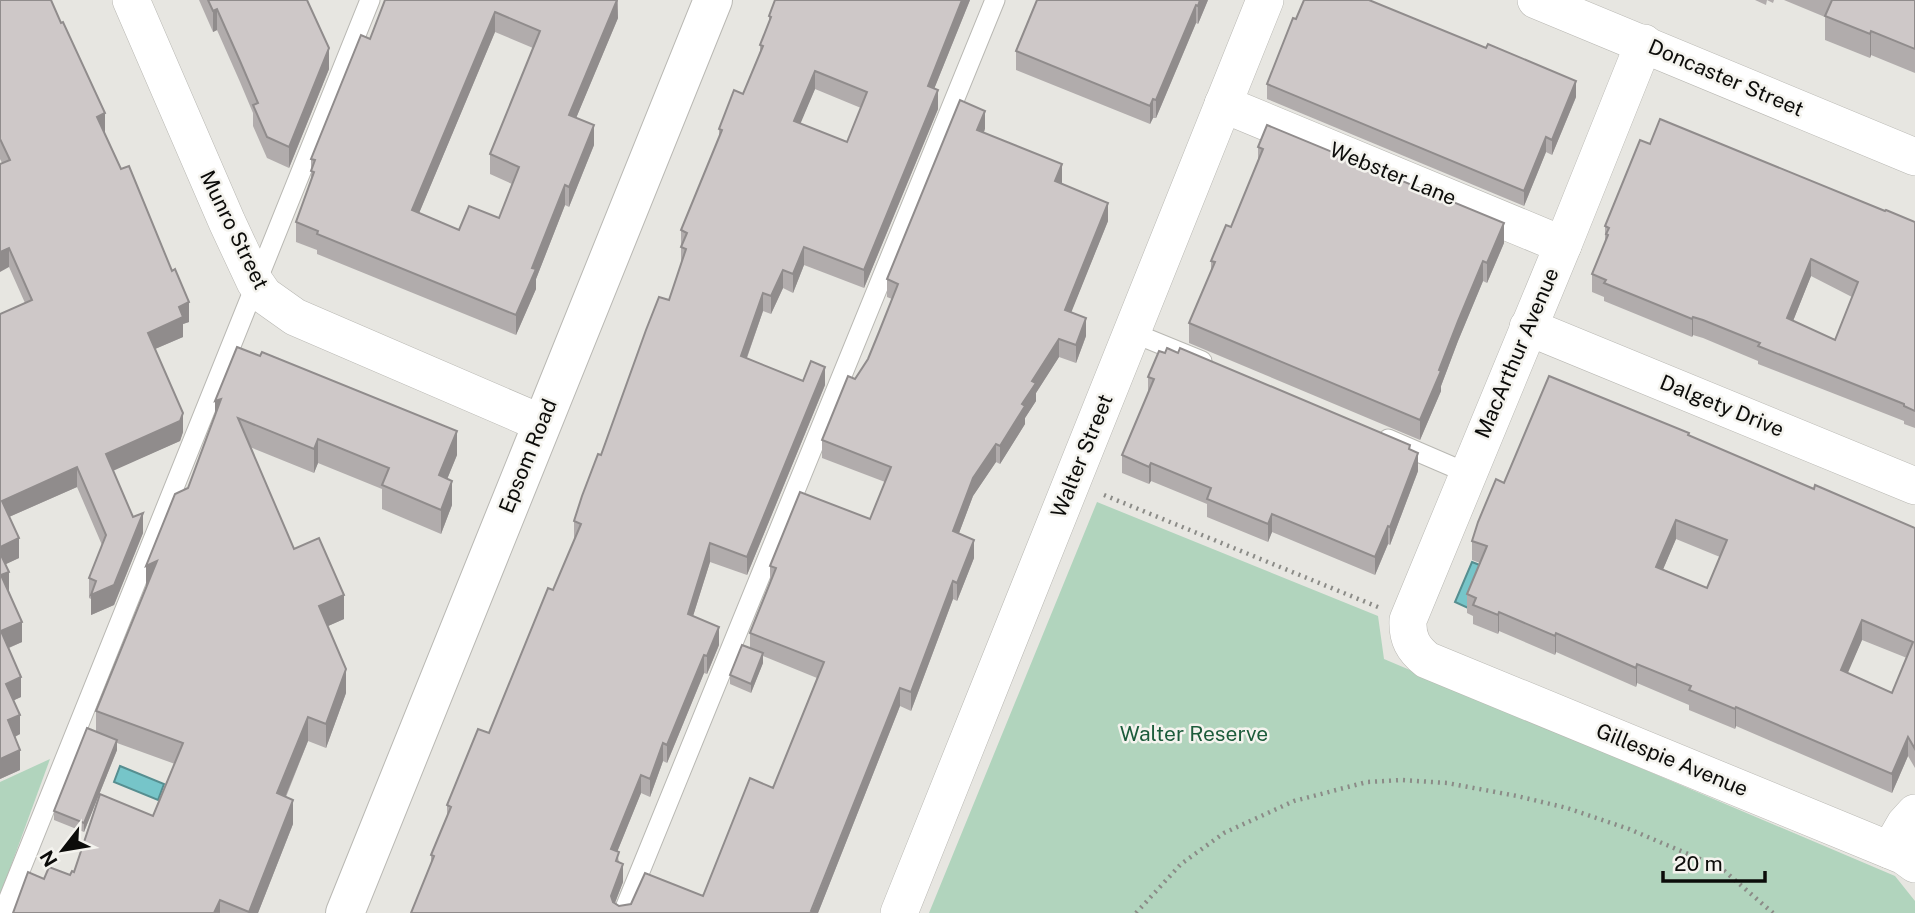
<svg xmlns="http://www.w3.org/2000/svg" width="1915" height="913" viewBox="0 0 1915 913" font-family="'Public Sans',sans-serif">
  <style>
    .green { fill: #b1d4bd }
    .water { fill: #76c5c9; stroke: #568e90; stroke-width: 2 }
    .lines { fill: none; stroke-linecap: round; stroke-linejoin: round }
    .lane-casing { stroke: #b9b8b3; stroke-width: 21 }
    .street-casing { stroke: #b9b8b3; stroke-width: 38 }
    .secondary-casing { stroke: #b9b8b3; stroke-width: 40 }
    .path { stroke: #8b8b87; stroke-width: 4.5; stroke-dasharray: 2 5; stroke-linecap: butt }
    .lane { stroke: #fff; stroke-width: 19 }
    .street { stroke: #fff; stroke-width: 37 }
    .secondary { stroke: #fff; stroke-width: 38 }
    .wall { fill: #b1acac; fill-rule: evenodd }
    .shaded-wall { fill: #908c8c }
    .building { fill: #cec8c8; stroke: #908c8c; stroke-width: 2; fill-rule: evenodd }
    .labels { text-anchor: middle; stroke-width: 5; stroke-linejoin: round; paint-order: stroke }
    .street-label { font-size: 21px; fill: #0c0c0a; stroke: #f4f3ee }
    .park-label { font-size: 21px; fill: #1c5c3b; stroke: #f4f3ee }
  </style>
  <rect width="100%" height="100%" fill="#e7e6e1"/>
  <!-- green -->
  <g class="green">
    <path d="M 1097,502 L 1378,616 L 1384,659 L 1895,876 L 1915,901 L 1915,913 L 929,913 Z"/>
    <path d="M 50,759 L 0,896 L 0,782 Z"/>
  </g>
  <!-- water -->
  <g class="water">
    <path d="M 1472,562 L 1485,567 L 1468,608 L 1455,602 Z"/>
    <path d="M 120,766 L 164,784 L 158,800 L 114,782 Z"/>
  </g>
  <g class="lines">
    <!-- lane casing -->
    <g class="lane-casing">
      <g id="lane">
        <path d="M 1131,332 L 1202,361"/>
        <path d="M 1388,439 L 1467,473"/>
        <path d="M 3,913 L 370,0"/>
        <path d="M 623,913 L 995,0"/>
      </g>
    </g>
    <!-- street casing -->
    <g class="street-casing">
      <g id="street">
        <path d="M 131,0 L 227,222 L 255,282 L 264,295 L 295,317 L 541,423"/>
        <path d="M 1536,0 L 1915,157"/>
        <path d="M 1644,43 L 1563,245 L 1408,620 C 1407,638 1413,649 1427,660 L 1904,856 L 1915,864"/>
        <path d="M 1223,104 L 1563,245"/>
        <path d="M 1528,327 L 1915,486"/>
        <path d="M 1890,850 L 1905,824 L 1915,813"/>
        <path d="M 899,913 L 1265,0"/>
      </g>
    </g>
    <!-- secondary casing -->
    <g class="secondary-casing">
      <path id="secondary" d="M 345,913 L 713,0"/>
    </g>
    <!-- path -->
    <g class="path">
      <path d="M 1104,495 L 1378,607"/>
      <path d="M 1136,913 L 1181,864 L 1224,833 L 1294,801 L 1367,782 L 1402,780 L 1447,783 L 1517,796 L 1567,808 L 1629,829 L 1721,868 L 1773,913"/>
    </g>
    <!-- lane -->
    <use href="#lane" class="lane"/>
    <!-- street -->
    <use href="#street" class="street"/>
    <!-- secondary -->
    <use href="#secondary" class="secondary"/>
  </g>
  <!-- wall -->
  <g class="wall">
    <path d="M 0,0 L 105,133 L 104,133 L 189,322 L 183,324 L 183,337 L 155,349 L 183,432 L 180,441 L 113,470 L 133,517 L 143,533 L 114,605 L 91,615 L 91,599 L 89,598 L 89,578 L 102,545 L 77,487 L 9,517 L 19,558 L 5,564 L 9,592 L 22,642 L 9,648 L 21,697 L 14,700 L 20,734 L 15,737 L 20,770 L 0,779 L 0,314 L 25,303 L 9,267 L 2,163 L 0,159 Z"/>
    <path d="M 199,0 L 307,0 L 329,69 L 289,168 L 267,158 L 253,126 L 253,113 L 240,82 L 217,30 L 213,32 Z"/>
    <path d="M 385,0 L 618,0 L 618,18 L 576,118 L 594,145 L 569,207 L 565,205 L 536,279 L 536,289 L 516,335 L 317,254 L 317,250 L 296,242 L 296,222 L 311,181 L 311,159 L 370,39 ZM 495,32 L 533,48 L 490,154 L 490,174 L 512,184 L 499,218 L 459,230 L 419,213 Z"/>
    <path d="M 775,0 L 970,0 L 934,89 L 938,109 L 864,288 L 804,265 L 793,293 L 783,288 L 771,314 L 763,311 L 747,358 L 803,381 L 825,385 L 747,575 L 710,562 L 693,616 L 719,645 L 707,674 L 704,673 L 667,763 L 663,761 L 650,797 L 641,793 L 617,852 L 623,882 L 615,903 L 619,906 L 703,896 L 773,788 L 817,678 L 763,656 L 763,663 L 751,693 L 730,684 L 730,675 L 750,648 L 750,633 L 770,581 L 770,566 L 870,519 L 885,482 L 822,458 L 822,440 L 855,379 L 868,359 L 892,299 L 887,297 L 887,279 L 985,129 L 984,132 L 1062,183 L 1108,221 L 1071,312 L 1086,336 L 1076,363 L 1059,357 L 1036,393 L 1036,401 L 1025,418 L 1025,424 L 1000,464 L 996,462 L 973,496 L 959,533 L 974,558 L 957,601 L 953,599 L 911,711 L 900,706 L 818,913 L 411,913 L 431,864 L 431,855 L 447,817 L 447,805 L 489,733 L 553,590 L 574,540 L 574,521 L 601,455 L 669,300 L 681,265 L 681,230 L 719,138 L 719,129 L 743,94 L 760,52 L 760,45 L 769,23 L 769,16 ZM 815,89 L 861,108 L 847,142 L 800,123 Z"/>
    <path d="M 1208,0 L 1198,24 L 1196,23 L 1156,118 L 1153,118 L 1150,124 L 1016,70 L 1016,51 Z"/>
    <path d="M 1755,0 L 1774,0 L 1773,3 L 1767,0 L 1766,5 Z"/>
    <path d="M 1784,0 L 1915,0 L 1915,73 L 1871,55 L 1870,58 L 1825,40 L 1825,17 Z"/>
    <path d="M 1267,84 L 1576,97 L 1552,155 L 1546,152 L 1524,206 L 1267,99 Z"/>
    <path d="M 1650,144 L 1885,211 L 1915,222 L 1915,428 L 1904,424 L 1904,421 L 1758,364 L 1758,361 L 1703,338 L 1693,335 L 1692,337 L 1604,301 L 1604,297 L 1592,292 L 1592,274 L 1605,243 L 1605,226 ZM 1811,276 L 1852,297 L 1835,340 L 1793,321 Z"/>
    <path d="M 1258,147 L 1504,243 L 1487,283 L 1483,281 L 1458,341 L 1441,386 L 1441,391 L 1420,440 L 1189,343 L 1189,323 L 1211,271 L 1211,261 L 1231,227 L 1258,160 Z"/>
    <path d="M 1148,377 L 1410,450 L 1418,471 L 1390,545 L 1388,544 L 1375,575 L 1272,532 L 1268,542 L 1207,517 L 1207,504 L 1151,481 L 1149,484 L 1122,473 L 1122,455 L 1148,393 Z"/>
    <path d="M 215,414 L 457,455 L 447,479 L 452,505 L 441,534 L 382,509 L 382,489 L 318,463 L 314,473 L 250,447 L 294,549 L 344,619 L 328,626 L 346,693 L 326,748 L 308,741 L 286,797 L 293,824 L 258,913 L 13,913 L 44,879 L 70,875 L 153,816 L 175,764 L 117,743 L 117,750 L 84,832 L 54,820 L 54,811 L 96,732 L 96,711 L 188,488 Z"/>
    <path d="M 1689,436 L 1814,489 L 1915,528 L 1915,768 L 1908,756 L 1892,793 L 1736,726 L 1735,729 L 1689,710 L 1689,705 L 1637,683 L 1636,687 L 1556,652 L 1555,655 L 1499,631 L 1498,634 L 1473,624 L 1473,616 L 1467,613 L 1467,594 L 1480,563 L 1472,560 L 1472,541 L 1504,483 ZM 1676,539 L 1720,557 L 1707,588 L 1663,569 ZM 1862,640 L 1907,658 L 1892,693 L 1847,673 Z"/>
  </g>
  <!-- shaded-wall -->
  <g class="shaded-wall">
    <path d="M 617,0 L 618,18 L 569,135 L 569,115 Z"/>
    <path d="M 962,0 L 970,0 L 928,104 L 928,86 Z"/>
    <path d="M 1200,0 L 1208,0 L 1198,24 L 1198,6 Z"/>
    <path d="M 1196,5 L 1196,23 L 1156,118 L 1156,100 Z"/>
    <path d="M 217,9 L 217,30 L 213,32 L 213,11 Z"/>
    <path d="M 495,12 L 495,32 L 412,230 L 412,210 Z"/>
    <path d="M 1871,31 L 1871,55 L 1870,58 L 1870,34 Z"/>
    <path d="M 329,48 L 329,69 L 289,168 L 289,147 Z"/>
    <path d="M 815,71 L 815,89 L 794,139 L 794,121 Z"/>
    <path d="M 1576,81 L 1576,97 L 1552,155 L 1552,140 Z"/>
    <path d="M 938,90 L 938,109 L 864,288 L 864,270 Z"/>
    <path d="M 1153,99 L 1153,118 L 1150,124 L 1150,106 Z"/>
    <path d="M 985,111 L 985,129 L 977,148 L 977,130 Z"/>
    <path d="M 105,113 L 105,133 L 97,137 L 97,117 Z"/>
    <path d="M 594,125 L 594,145 L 569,207 L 569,187 Z"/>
    <path d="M 1546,137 L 1546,152 L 1524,206 L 1524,191 Z"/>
    <path d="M 1062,164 L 1062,183 L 1055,199 L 1055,181 Z"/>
    <path d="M 565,185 L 565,205 L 536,279 L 536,289 L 516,335 L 516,315 L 532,268 Z"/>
    <path d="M 1108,203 L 1108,221 L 1065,328 L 1065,310 Z"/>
    <path d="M 1504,223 L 1504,243 L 1487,283 L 1487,263 Z"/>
    <path d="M 804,247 L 804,265 L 793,293 L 793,274 Z"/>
    <path d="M 9,248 L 9,267 L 0,272 L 0,252 Z"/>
    <path d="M 1811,259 L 1811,276 L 1787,336 L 1787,318 Z"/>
    <path d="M 1483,261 L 1483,281 L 1458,341 L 1441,386 L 1441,391 L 1420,440 L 1420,420 L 1458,321 Z"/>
    <path d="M 783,270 L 783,288 L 771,314 L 771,296 Z"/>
    <path d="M 763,293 L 763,311 L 741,374 L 741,356 Z"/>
    <path d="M 189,302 L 189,322 L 183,324 L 183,337 L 148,352 L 148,333 L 179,307 Z"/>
    <path d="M 1693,317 L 1693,335 L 1692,337 L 1692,319 Z"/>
    <path d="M 1086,318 L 1086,336 L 1076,363 L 1076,345 Z"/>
    <path d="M 1059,339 L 1059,357 L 1036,393 L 1036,401 L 1025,418 L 1025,424 L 1000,464 L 1000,446 L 1022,404 L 1032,381 Z"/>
    <path d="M 825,367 L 825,385 L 747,575 L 747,557 Z"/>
    <path d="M 221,399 L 215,425 L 215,401 Z"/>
    <path d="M 183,413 L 183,432 L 180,441 L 106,474 L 106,454 Z"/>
    <path d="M 457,431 L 457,455 L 439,499 L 439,475 Z"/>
    <path d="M 318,439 L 318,463 L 314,473 L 314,449 Z"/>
    <path d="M 996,444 L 996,462 L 973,496 L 953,549 L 953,531 L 973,478 Z"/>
    <path d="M 1418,453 L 1418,471 L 1390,545 L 1390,527 Z"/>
    <path d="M 1151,463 L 1151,481 L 1149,484 L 1149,467 Z"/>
    <path d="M 77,467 L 77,487 L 2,520 L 2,501 Z"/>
    <path d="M 452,481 L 452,505 L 441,534 L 441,510 Z"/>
    <path d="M 143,513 L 143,533 L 114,605 L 91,615 L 91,595 Z"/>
    <path d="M 1272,514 L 1272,532 L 1268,542 L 1268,524 Z"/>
    <path d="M 1676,520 L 1676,539 L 1656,586 L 1656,567 Z"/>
    <path d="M 1388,526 L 1388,544 L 1375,575 L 1375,557 Z"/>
    <path d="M 19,538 L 19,558 L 0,567 L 0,547 Z"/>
    <path d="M 974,540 L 974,558 L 957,601 L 957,583 Z"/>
    <path d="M 710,543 L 710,562 L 688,632 L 688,614 Z"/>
    <path d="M 157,561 L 146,590 L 146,566 Z"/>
    <path d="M 9,572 L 9,592 L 1,575 Z"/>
    <path d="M 953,581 L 953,599 L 911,711 L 911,692 Z"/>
    <path d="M 344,595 L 344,619 L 319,630 L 319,606 Z"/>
    <path d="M 1499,612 L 1499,631 L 1498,634 L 1498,615 Z"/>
    <path d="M 1862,620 L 1862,640 L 1841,689 L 1841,670 Z"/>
    <path d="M 22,622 L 22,642 L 1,651 L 1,631 Z"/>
    <path d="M 719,627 L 719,645 L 707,674 L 707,656 Z"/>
    <path d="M 1556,633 L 1556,652 L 1555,655 L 1555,636 Z"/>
    <path d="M 763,653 L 763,663 L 751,693 L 751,684 Z"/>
    <path d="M 704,655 L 704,673 L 667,763 L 667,745 Z"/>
    <path d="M 1637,664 L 1637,683 L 1636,687 L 1636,668 Z"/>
    <path d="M 346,669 L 346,693 L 326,748 L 326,724 Z"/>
    <path d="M 21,677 L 21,697 L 6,704 L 6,684 Z"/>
    <path d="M 900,688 L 900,706 L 818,913 L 811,913 Z"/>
    <path d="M 1736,707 L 1736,726 L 1735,729 L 1735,709 Z"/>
    <path d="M 20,715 L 20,734 L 8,740 L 8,720 Z"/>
    <path d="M 308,717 L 308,741 L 277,817 L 277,793 Z"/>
    <path d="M 1908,737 L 1908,756 L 1892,793 L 1892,774 Z"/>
    <path d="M 117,740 L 117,750 L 84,832 L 84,823 Z"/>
    <path d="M 663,743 L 663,761 L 650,797 L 650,779 Z"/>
    <path d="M 20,750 L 20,770 L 0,779 L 0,759 Z"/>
    <path d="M 641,775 L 641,793 L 611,867 L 611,849 Z"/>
    <path d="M 293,800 L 293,824 L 258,913 L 249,913 Z"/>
    <path d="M 623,864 L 623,882 L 611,913 L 611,896 Z"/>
    <path d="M 220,900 L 220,913 L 214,913 Z"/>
  </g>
  <!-- building -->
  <g class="building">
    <path d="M 0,0 L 51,0 L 61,23 L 63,22 L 105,113 L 97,117 L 121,169 L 129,166 L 172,271 L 175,269 L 189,302 L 179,307 L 183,317 L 148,333 L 183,413 L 180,421 L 106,454 L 133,517 L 143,513 L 114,585 L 91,595 L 96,581 L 89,578 L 106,535 L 77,467 L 2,501 L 19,538 L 0,547 L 0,314 L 32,300 L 9,248 L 0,252 L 0,164 L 10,160 L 0,139 Z"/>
    <path d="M 208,0 L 307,0 L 329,48 L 289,147 L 267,137 L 253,105 L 258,103 L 240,61 L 217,9 L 213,11 Z"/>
    <path d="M 385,0 L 617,0 L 569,115 L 594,125 L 569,187 L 565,185 L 532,268 L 536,269 L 516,315 L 317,234 L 318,231 L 296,222 L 314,172 L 311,171 L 315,160 L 311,159 L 361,35 L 370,39 ZM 495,12 L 540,31 L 490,154 L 519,167 L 499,218 L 469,206 L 459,230 L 412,210 Z"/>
    <path d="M 775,0 L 962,0 L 928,86 L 938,90 L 864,270 L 804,247 L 793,274 L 783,270 L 771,296 L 763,293 L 741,356 L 803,381 L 811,361 L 825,367 L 747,557 L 710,543 L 688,614 L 719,627 L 707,656 L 704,655 L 667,745 L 663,743 L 650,779 L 641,775 L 611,849 L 619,852 L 616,861 L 623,864 L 611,896 L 613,902 L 619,906 L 631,904 L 645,873 L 703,896 L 750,778 L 773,788 L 824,662 L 750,633 L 776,568 L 770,566 L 800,492 L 870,519 L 891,467 L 822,440 L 848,376 L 855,379 L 868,359 L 879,332 L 898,284 L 887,279 L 960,100 L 985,111 L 977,130 L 1062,164 L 1055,181 L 1108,203 L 1065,310 L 1086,318 L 1076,345 L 1059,339 L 1032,381 L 1036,383 L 1022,404 L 1025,406 L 1000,446 L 996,444 L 973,478 L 953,531 L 974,540 L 957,583 L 953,581 L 911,692 L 900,688 L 811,911 L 816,913 L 411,913 L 434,856 L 431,855 L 451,807 L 447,805 L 478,729 L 489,733 L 548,588 L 553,590 L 581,524 L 574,521 L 582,496 L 598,454 L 601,455 L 646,330 L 659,297 L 669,300 L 686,249 L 681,247 L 687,233 L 681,230 L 722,130 L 719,129 L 734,90 L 743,94 L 763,46 L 760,45 L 771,17 L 769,16 ZM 815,71 L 867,92 L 847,142 L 794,121 Z"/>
    <path d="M 1037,0 L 1200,0 L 1198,6 L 1196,5 L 1156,100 L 1153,99 L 1150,106 L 1016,51 Z"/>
    <path d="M 1304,0 L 1369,0 L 1486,48 L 1488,44 L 1576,81 L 1552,140 L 1546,137 L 1524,191 L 1267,84 L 1293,18 L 1296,19 Z"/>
    <path d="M 1832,0 L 1915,0 L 1915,49 L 1871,31 L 1870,34 L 1825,16 Z"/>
    <path d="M 1660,119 L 1885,211 L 1886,210 L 1915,222 L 1915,411 L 1904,406 L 1904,404 L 1758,346 L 1760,343 L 1703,320 L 1693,317 L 1692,319 L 1604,283 L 1606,280 L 1592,274 L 1608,235 L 1606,234 L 1609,228 L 1605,226 L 1640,140 L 1650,144 ZM 1811,259 L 1858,282 L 1835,340 L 1787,318 Z"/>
    <path d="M 1267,125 L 1504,223 L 1487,263 L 1483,261 L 1458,321 L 1439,370 L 1441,371 L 1420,420 L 1189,323 L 1215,262 L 1211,261 L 1226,225 L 1231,227 L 1263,149 L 1258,147 Z"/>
    <path d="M 237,347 L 260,356 L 262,352 L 457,431 L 439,475 L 452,481 L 441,510 L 382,485 L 389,468 L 318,439 L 314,449 L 238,418 L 294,549 L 319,538 L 344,595 L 319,606 L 346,669 L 326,724 L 308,717 L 277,793 L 293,800 L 249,912 L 220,900 L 214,913 L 13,913 L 28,872 L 44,879 L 49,867 L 70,875 L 72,871 L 74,872 L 100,794 L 153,816 L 183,743 L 96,711 L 157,561 L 146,566 L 175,494 L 188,488 L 221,399 L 215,401 Z"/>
    <path d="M 1167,348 L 1178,353 L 1180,348 L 1410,445 L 1409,449 L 1418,453 L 1390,527 L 1388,526 L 1375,557 L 1272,514 L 1268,524 L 1207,499 L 1211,488 L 1151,463 L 1149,467 L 1122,455 L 1154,379 L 1148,377 L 1159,351 L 1165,353 Z"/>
    <path d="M 1549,376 L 1689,433 L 1688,435 L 1814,489 L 1815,485 L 1915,528 L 1915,749 L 1908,737 L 1892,774 L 1736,707 L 1735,709 L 1689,690 L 1691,686 L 1637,664 L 1636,668 L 1556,633 L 1555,636 L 1499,612 L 1498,615 L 1473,605 L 1476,598 L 1467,594 L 1487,546 L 1472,541 L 1478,522 L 1496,479 L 1504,483 ZM 1676,520 L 1727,540 L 1707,588 L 1656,567 ZM 1862,620 L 1913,642 L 1892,693 L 1841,670 Z"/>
    <path d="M 0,553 L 9,572 L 1,575 L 22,622 L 1,631 L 21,677 L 6,684 L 20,715 L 8,720 L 20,750 L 0,759 Z"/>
    <path d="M 742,645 L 763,653 L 751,684 L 730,675 Z"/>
    <path d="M 87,728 L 117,740 L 84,823 L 54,811 Z"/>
  </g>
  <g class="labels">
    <!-- street labels -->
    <g class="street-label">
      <text transform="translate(1726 78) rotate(23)" y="7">Doncaster Street</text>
      <text transform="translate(1393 174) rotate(22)" y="7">Webster Lane</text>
      <text transform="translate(234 230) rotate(64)" y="7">Munro Street</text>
      <text transform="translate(1517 353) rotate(-67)" y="7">MacArthur Avenue</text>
      <text transform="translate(1722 406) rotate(22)" y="7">Dalgety Drive</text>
      <text transform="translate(528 456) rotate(-68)" y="7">Epsom Road</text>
      <text transform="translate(1082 456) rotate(-68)" y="7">Walter Street</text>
      <text transform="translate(1672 760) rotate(22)" y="7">Gillespie Avenue</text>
    </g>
    <!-- park labels -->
    <g class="park-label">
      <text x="1194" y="741">Walter Reserve</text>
    </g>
  </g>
  <!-- north arrow -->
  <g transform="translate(63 850) rotate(239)" stroke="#f4f3ee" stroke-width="5" paint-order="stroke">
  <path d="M0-5L12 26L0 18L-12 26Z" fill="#0c0c0a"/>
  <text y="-10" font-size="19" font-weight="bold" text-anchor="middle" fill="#0c0c0a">N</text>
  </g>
  <!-- scale -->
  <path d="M1663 871v10h102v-10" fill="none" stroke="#0c0c0a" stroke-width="3.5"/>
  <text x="1674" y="871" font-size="21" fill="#0c0c0a" stroke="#f4f3ee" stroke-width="5" paint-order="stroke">20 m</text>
</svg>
